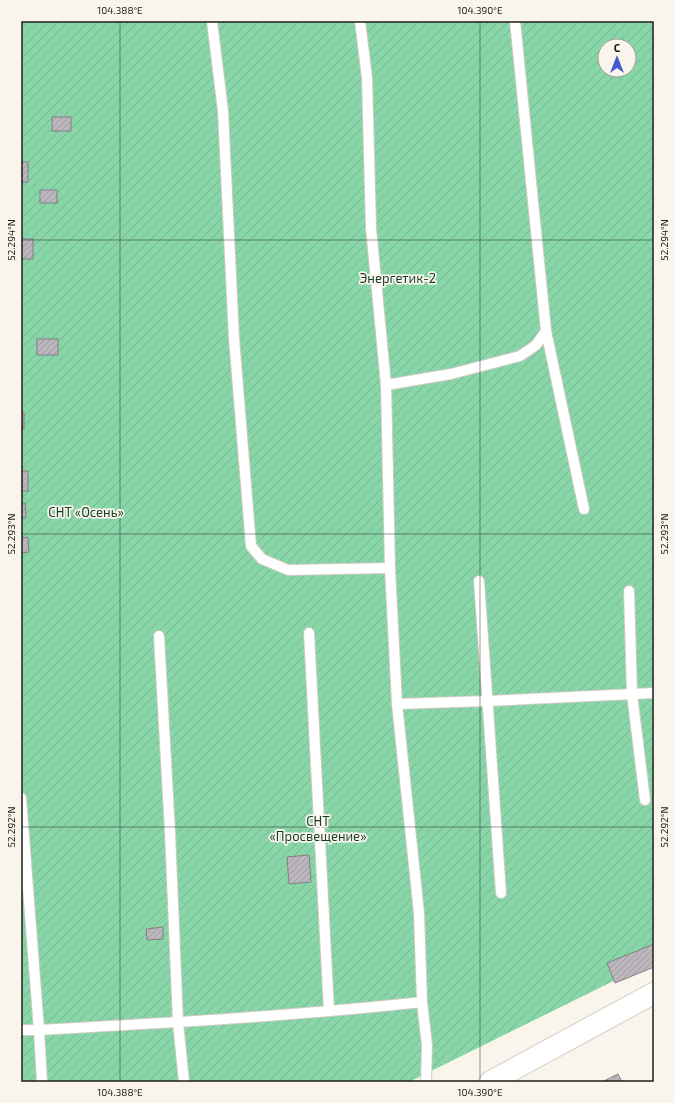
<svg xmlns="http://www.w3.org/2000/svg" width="675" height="1103" viewBox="0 0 675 1103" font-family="'Exo 2',sans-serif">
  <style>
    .garden { fill: url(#garden-furrows); fill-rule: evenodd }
    .building { fill: url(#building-hatch); stroke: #837e85 }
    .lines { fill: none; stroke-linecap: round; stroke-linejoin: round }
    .lane-casing { stroke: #cfcbc2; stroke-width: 12 }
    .street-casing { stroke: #cfcbc2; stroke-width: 23 }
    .lane { stroke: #fff; stroke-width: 10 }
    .street { stroke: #fff; stroke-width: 21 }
    .ticks { fill: none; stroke: #1e1c19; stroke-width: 1; stroke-opacity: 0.45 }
    .labels { text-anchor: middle; stroke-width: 3.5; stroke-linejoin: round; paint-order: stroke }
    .park-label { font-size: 13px; fill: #163d28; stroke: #f9f5ec }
    .neatline { fill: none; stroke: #1e1c19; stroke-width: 1.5 }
    .ticks-label { font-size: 10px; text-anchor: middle; fill: #1e1c19 }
  </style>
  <defs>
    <pattern id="garden-furrows" width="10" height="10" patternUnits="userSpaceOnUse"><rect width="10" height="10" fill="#88d5a8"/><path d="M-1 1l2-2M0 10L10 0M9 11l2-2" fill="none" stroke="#75b690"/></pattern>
    <pattern id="building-hatch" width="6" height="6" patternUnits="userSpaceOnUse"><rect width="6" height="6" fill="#bcb6bd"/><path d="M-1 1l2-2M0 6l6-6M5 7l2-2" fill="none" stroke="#a19ca2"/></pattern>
  </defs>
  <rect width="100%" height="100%" fill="#f9f5ec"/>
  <!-- garden -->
  <path class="garden" d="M 21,21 L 654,21 L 654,961 L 409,1082 L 21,1082 ZM 605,46 L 629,46 L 629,70 L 605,70 Z"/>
  <!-- building -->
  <g class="building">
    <rect x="52" y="117" width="19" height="14"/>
    <rect x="21" y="162" width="7" height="20"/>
    <rect x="40" y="190" width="17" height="13"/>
    <rect x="21" y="239" width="12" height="20"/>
    <rect x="37" y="339" width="21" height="16"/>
    <rect x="21" y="412" width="3" height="17"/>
    <rect x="21" y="471" width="7" height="20"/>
    <path d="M 25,503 L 26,518 L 21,518 L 21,504 Z"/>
    <path d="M 28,537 L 29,552 L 21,553 L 21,538 Z"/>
    <path d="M 309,855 L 311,882 L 289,884 L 287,857 Z"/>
    <path d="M 163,927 L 163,939 L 147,940 L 146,929 Z"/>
    <path d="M 654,944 L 654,967 L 615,983 L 607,963 Z"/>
    <path d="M 618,1074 L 622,1082 L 602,1082 Z"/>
  </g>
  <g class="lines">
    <!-- lane casing -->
    <g class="lane-casing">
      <g id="lane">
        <path d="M 212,21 L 223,111 L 234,338 L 251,546 L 262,559 L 288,570 L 390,568"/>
        <path d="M 360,21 L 367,78 L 371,228 L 386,385 L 390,568 L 397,704 L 419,913 L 422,1002 L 427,1045 L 426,1082"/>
        <path d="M 546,331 L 584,509"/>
        <path d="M 386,385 L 451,374 L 520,356 L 536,345 L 546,331 L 515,21"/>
        <path d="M 479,581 L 501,893"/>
        <path d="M 629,591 L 632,694 L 645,800"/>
        <path d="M 309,633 L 329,1011"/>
        <path d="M 159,636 L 170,832 L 178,1022 L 184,1082"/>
        <path d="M 397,704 L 488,701 L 654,693"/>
        <path d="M 21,798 L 39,1030 C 167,1023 294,1016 422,1002"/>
        <path d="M 21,1030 L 39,1030 L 42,1082"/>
      </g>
    </g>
    <!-- street casing -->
    <g class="street-casing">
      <path id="street" d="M 490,1082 L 654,993"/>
    </g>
    <!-- lane -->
    <use href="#lane" class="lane"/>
    <!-- street -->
    <use href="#street" class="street"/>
  </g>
  <!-- ticks -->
  <path class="ticks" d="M 120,21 L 120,1082M 480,21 L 480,1082M 21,240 L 654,240M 21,534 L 654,534M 21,827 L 654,827"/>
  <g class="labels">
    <!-- park labels -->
    <g class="park-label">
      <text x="398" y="283">Энергетик-2</text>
      <text x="86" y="517">СНТ «Осень»</text>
      <text x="318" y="826">СНТ<tspan x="318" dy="15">«Просвещение»</tspan></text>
    </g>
  </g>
  <!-- border -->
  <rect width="675" height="1103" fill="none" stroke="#f9f5ec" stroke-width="44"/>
  <!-- north arrow -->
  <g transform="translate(617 58)"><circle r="19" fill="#f9f5ec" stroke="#a19e98"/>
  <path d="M0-3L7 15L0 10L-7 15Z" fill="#445bcf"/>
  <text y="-6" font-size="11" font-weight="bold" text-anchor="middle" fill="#1e1c19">С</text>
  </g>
  <rect x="22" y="22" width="631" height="1059" class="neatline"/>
  <g class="ticks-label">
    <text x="120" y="14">104.388°E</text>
    <text x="480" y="14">104.390°E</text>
    <text transform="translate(11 240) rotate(-90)" y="4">52.294°N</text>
    <text transform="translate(664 240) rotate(-90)" y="4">52.294°N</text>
    <text transform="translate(11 534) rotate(-90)" y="4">52.293°N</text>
    <text transform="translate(664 534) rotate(-90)" y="4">52.293°N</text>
    <text transform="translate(11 827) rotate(-90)" y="4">52.292°N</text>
    <text transform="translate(664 827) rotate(-90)" y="4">52.292°N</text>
    <text x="120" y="1096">104.388°E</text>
    <text x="480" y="1096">104.390°E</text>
  </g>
</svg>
